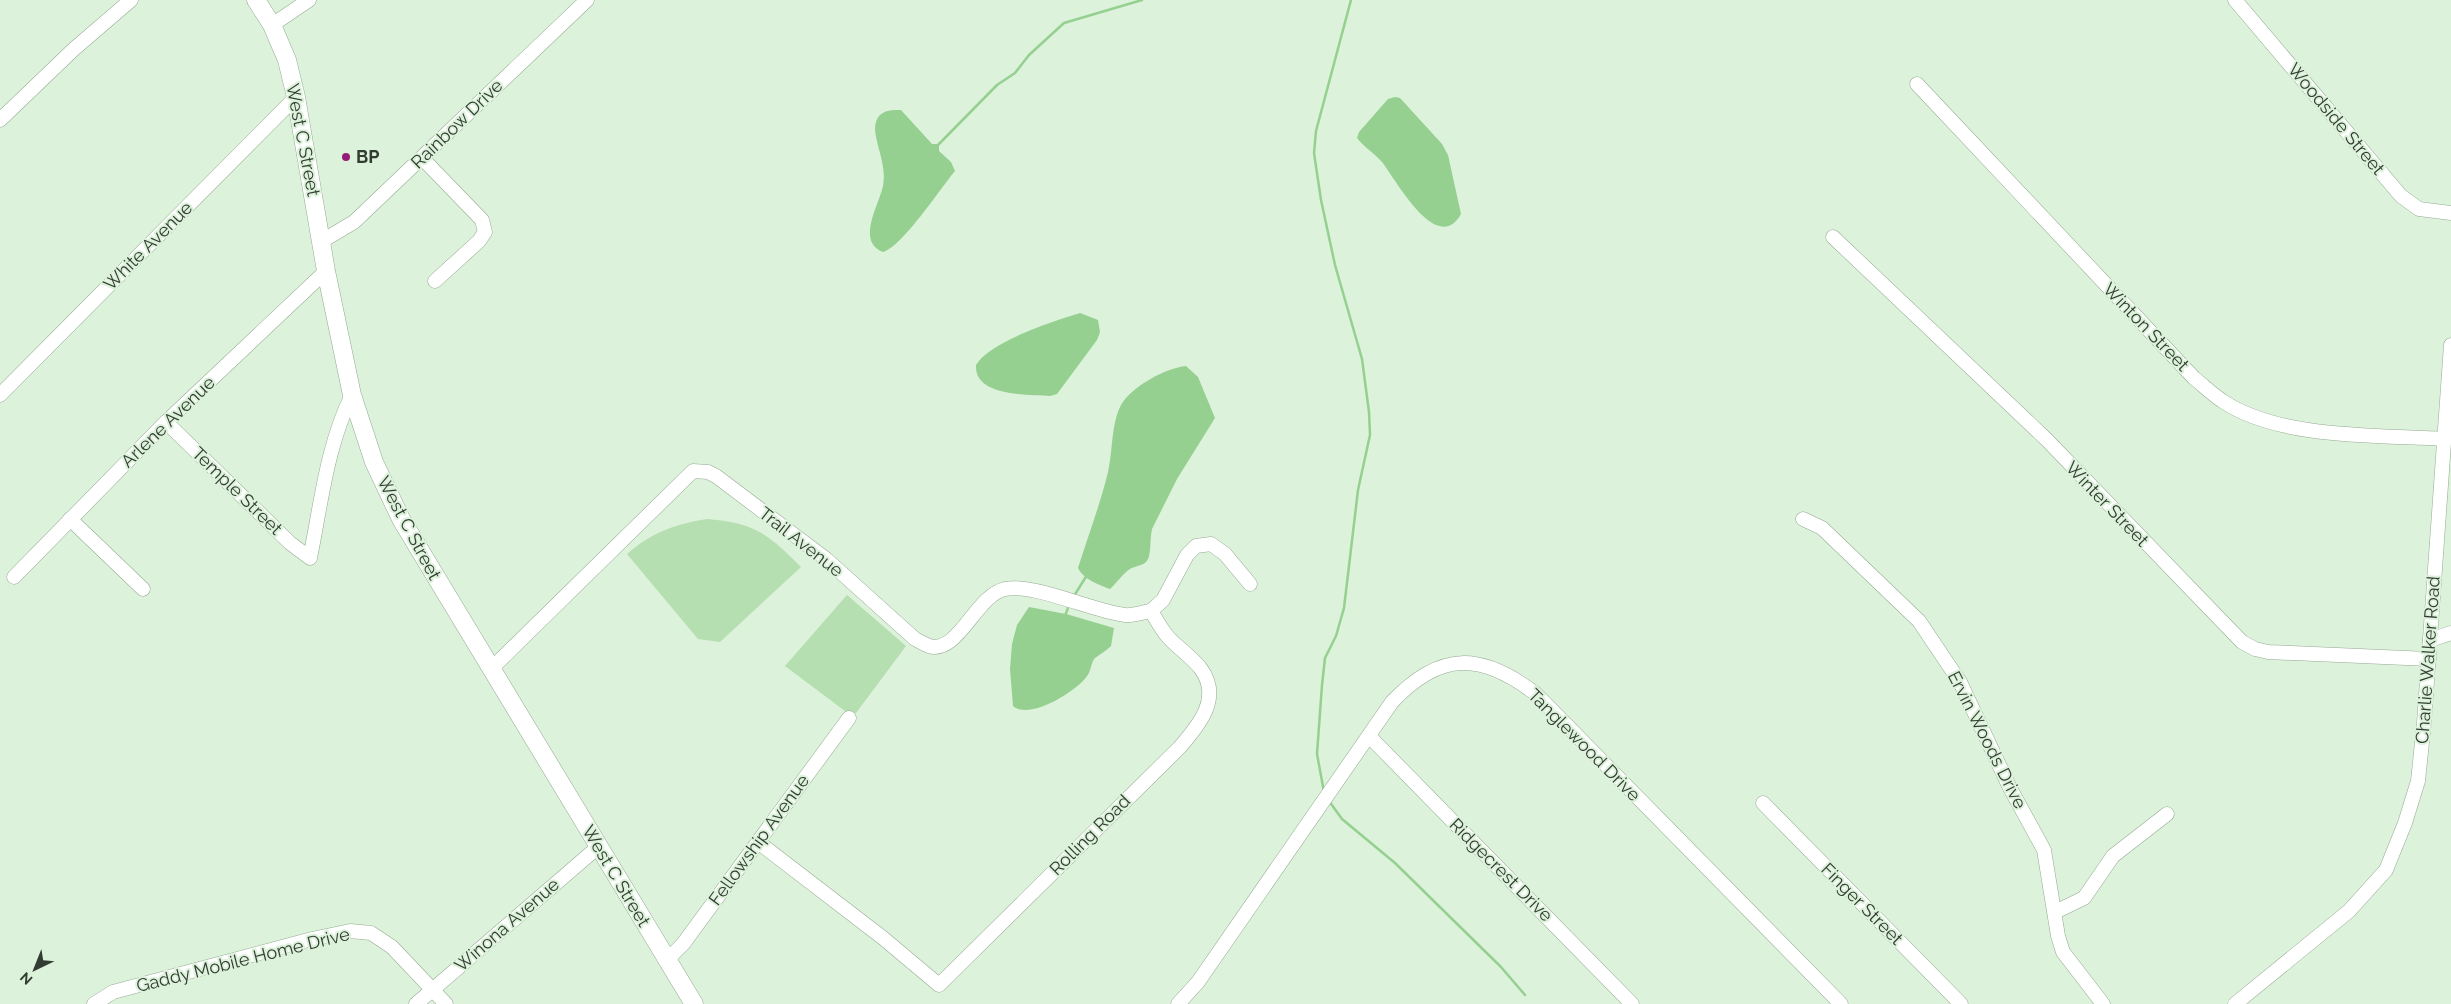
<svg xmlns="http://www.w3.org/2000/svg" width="2451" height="1004" viewBox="0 0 2451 1004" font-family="Raleway,sans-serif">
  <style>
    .green { fill: #b5deb1 }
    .water { fill: #95d091 }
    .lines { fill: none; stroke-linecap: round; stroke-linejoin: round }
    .stream { stroke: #95d091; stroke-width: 2.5 }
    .minor-casing { stroke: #95aa93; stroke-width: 15 }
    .major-casing { stroke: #95aa93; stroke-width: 19 }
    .minor { stroke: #fff; stroke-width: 14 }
    .major { stroke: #fff; stroke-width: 18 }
    .poi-dot { fill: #951c77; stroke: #dcf2da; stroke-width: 2 }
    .labels { text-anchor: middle; stroke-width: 4; stroke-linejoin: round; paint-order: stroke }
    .street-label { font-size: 18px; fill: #333c33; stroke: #dcf2da }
    .poi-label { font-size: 18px; font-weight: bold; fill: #333c33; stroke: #dcf2da; text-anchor: start }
  </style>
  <rect width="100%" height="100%" fill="#dcf2da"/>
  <!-- green -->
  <g class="green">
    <path d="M 707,519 C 755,523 768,534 801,567 L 720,642 L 698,639 L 627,554 C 652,532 676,524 707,519 Z"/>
    <path d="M 847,595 L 906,646 L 856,713 L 849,714 L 785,666 Z"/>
  </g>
  <!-- water -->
  <g class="water">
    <path d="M 1395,97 L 1400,98 L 1442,144 L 1448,155 L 1461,214 C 1437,257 1395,178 1382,162 C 1374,153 1364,147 1357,138 L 1359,132 L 1388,99 Z"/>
    <path d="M 901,110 L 932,144 L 939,144 L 939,151 L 951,162 L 955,171 C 940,189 902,247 883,252 C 856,241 879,205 883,186 C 888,164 871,136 876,122 C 880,110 890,110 901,110 Z"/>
    <path d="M 1080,313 L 1098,320 L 1100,332 L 1097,340 L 1057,394 L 1050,396 C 1029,394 974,397 976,365 C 989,342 1054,321 1080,313 Z"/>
    <path d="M 1186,366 L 1198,377 L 1215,418 L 1177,479 L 1152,529 C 1150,538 1151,548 1149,556 C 1147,566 1137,565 1130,569 C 1122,574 1117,583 1110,589 C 1099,585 1083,579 1078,568 C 1088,536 1100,505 1108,472 C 1113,451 1111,424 1121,405 C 1132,386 1166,368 1186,366 Z"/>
    <path d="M 1029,607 L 1066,614 L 1114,628 L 1111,646 C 1106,651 1100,654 1095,658 C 1091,662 1091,671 1087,676 C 1077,691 1029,721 1013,706 L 1010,669 L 1012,644 L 1017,625 Z"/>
  </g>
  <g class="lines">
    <!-- stream -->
    <g class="stream">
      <path d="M 938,145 L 997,85 L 1015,73 L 1029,55 L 1064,23 L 1142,0"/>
      <path d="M 1074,596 L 1087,575"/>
      <path d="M 1065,616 L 1069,605"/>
      <path d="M 1324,792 L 1317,754 L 1322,685 L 1325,658 L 1336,636 L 1344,608 L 1358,490 L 1370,435 L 1369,412 L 1362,359 L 1335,265 L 1321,200 L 1314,153 L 1316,131 L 1351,0"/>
      <path d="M 1329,801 L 1342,819 L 1395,863 L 1501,967 L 1525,995"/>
    </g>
    <!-- minor casing -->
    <g class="minor-casing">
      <g id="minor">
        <path d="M 2235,0 L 2401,196 L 2419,209 L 2451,213"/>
        <path d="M 272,25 L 309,0"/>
        <path d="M 1917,84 L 2194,378 C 2204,386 2213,395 2224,402 C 2281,439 2377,435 2444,439"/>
        <path d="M 0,120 L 74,49 L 131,0"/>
        <path d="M 422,158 L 482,220 L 485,232 L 479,241 L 435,281"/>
        <path d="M 1833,237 L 2047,440 L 2242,642 L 2255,649 L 2268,652 L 2429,659"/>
        <path d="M 322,241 L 354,222 L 587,0"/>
        <path d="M 0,395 L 296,97"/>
        <path d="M 166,422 L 290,543 L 310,558 C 321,504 327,445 352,395"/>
        <path d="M 70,519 L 143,589"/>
        <path d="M 1803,519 L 1822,528 L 1919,621 L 1960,682 L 2010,788 L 2044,850 L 2058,936 L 2063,952 L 2103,1004"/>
        <path d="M 14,577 L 166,422 L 326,271"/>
        <path d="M 1151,611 L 1163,600 L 1187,555 L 1196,546 L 1211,544 L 1225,554 L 1250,584"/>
        <path d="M 2430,640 L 2451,633"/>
        <path d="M 491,669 L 693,471 L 708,472 L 716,476 L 826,559 L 915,639 C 919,641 924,644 929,646 C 958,655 976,595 1005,589 C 1034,583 1092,611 1125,615 C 1133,616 1143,612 1151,611"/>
        <path d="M 1369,736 L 1632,1004"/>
        <path d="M 1763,803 L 1961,1004"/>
        <path d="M 758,842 L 883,938 L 939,985 L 1180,747 C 1199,725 1222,698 1201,669 C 1192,657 1178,648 1168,637 C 1161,629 1156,619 1151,611"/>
        <path d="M 2055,912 L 2084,898 L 2113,856 L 2167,814"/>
        <path d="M 667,960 L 683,944 L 849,718"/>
        <path d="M 94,1004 L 113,992 L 312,939 L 350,931 L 371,933 L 392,947 L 446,1004"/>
        <path d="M 416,1004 L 598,847"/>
        <path d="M 1178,1004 L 1198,982 L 1392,702 C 1440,651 1481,652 1536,694 L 1841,1004"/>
        <path d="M 2235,1004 L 2349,911 L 2386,870 L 2405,823 L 2418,781 L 2424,723 L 2451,345"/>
      </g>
    </g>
    <!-- major casing -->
    <g class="major-casing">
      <path id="major" d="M 256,0 L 272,25 L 287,60 L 296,97 L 326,271 L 352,395 L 374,462 L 401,519 L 694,1004"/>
    </g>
    <!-- minor -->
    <use href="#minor" class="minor"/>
    <!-- major -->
    <use href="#major" class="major"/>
  </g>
  <!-- markers -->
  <circle class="poi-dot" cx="346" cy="157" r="5"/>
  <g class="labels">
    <!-- street labels -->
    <g class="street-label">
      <text transform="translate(2336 119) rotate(50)" y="6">Woodside Street</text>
      <text transform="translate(457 124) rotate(-44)" y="6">Rainbow Drive</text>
      <text transform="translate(303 140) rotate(79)" y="6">West C Street</text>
      <text transform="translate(148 246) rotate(-45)" y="6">White Avenue</text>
      <text transform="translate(2146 327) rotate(46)" y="6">Winton Street</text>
      <text transform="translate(168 422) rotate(-44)" y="6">Arlene Avenue</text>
      <text transform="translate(237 491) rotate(44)" y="6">Temple Street</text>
      <text transform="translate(2107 504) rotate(46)" y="6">Winter Street</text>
      <text transform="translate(409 528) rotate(62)" y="6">West C Street</text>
      <text transform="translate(801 542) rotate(38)" y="6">Trail Avenue</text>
      <text transform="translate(2428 660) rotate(-86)" y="6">Charlie Walker Road</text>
      <text transform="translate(1987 740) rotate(63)" y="6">Ervin Woods Drive</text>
      <text transform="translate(1584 745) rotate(45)" y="6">Tanglewood Drive</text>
      <text transform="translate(1090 835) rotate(-45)" y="6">Rolling Road</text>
      <text transform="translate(759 840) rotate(-54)" y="6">Fellowship Avenue</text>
      <text transform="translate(1501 870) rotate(45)" y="6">Ridgecrest Drive</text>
      <text transform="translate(616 876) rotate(59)" y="6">West C Street</text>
      <text transform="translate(1862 904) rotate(45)" y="6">Finger Street</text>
      <text transform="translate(507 925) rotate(-41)" y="6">Winona Avenue</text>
      <text transform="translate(243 960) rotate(-14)" y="6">Gaddy Mobile Home Drive</text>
    </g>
    <!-- poi labels -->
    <g class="poi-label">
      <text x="356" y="163">BP</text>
    </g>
  </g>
  <!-- north arrow -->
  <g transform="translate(35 969) rotate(223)" stroke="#dcf2da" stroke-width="4" paint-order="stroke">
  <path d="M0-4L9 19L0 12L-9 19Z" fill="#333c33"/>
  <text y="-8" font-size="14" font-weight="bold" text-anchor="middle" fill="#333c33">N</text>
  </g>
</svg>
